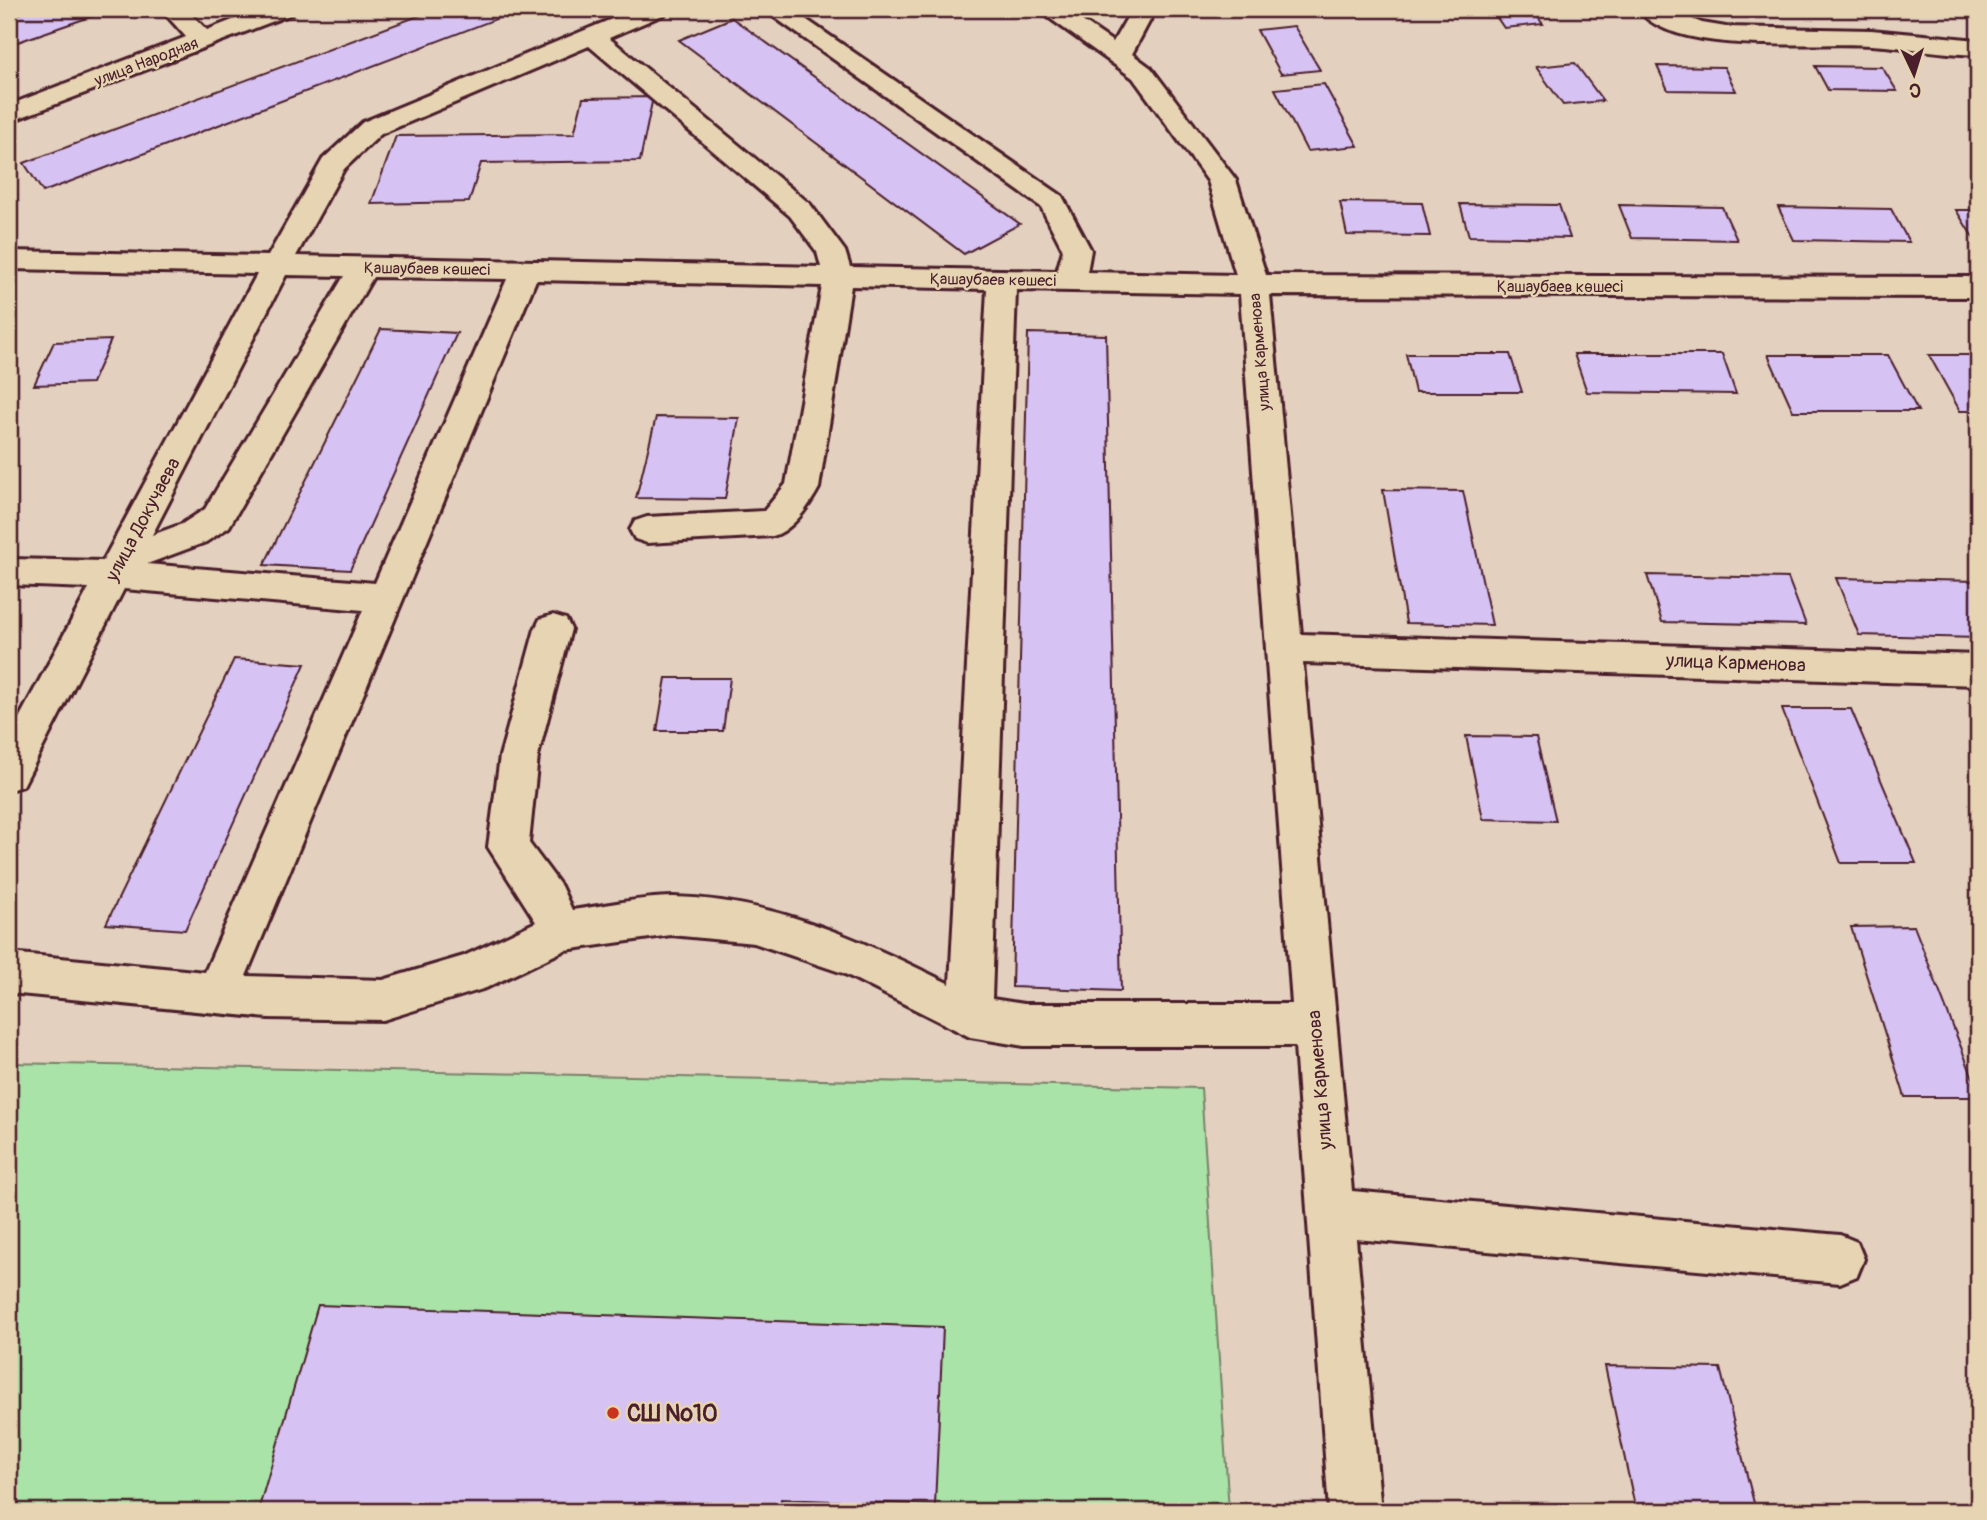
<svg xmlns="http://www.w3.org/2000/svg" width="1987" height="1520" viewBox="0 0 1987 1520" font-family="Pangolin,sans-serif">
  <style>
    .green { fill: #aae3a8; stroke: #7a816a; stroke-width: 2 }
    .building { fill: #d6c2f3; stroke: #4a1f2b; stroke-width: 2 }
    .lines { fill: none; stroke-linecap: round; stroke-linejoin: round }
    .minor-casing { stroke: #4a1f2b; stroke-width: 6 }
    .minor { fill: #e6d4b2; fill-rule: evenodd }
    .poi-dot { fill: #c8321e; stroke: #e6d4b2; stroke-width: 2.5 }
    .labels { text-anchor: middle; stroke-width: 5; stroke-linejoin: round; paint-order: stroke }
    .far-street-label { font-size: 16px; fill: #4a1f2b; stroke: #e6d4b2 }
    .street-label { font-size: 19px; fill: #4a1f2b; stroke: #e6d4b2 }
    .near-poi-label { font-size: 23px; font-weight: bold; fill: #4a1f2b; stroke: #e6d4b2; text-anchor: start }
  </style>
  <rect width="100%" height="100%" fill="#e3d0bf"/>
  <filter id="ink" filterUnits="userSpaceOnUse"><feTurbulence type="fractalNoise" baseFrequency=".0143" numOctaves="2"/><feDisplacementMap in="SourceGraphic" scale="14" xChannelSelector="R" yChannelSelector="G"/><feConvolveMatrix kernelMatrix="1 2 1 2 8 2 1 2 1" color-interpolation-filters="sRGB"/></filter>
  <g filter="url(#ink)">
    <!-- green -->
    <path class="green" d="M 9,1063 L 1201,1088 L 1229,1511 L 9,1511 Z"/>
    <!-- building -->
    <g class="building">
      <path d="M 32,9 L 113,9 L 9,45 L 9,17 Z"/>
      <path d="M 437,9 L 522,9 L 43,192 L 24,163 Z"/>
      <path d="M 1491,9 L 1531,9 L 1543,24 L 1504,28 Z"/>
      <path d="M 732,18 L 1020,224 L 964,254 L 679,40 Z"/>
      <path d="M 1294,26 L 1320,70 L 1281,74 L 1257,30 Z"/>
      <path d="M 1575,63 L 1603,101 L 1563,105 L 1536,67 Z"/>
      <path d="M 1657,66 L 1724,67 L 1736,91 L 1668,90 Z"/>
      <path d="M 1815,66 L 1882,67 L 1897,91 L 1828,90 Z"/>
      <path d="M 1324,84 L 1358,146 L 1307,151 L 1275,89 Z"/>
      <path d="M 653,97 L 640,161 L 481,163 L 469,202 L 371,204 L 396,136 L 574,134 L 583,98 Z"/>
      <path d="M 1340,202 L 1422,203 L 1430,236 L 1347,235 Z"/>
      <path d="M 1460,204 L 1559,205 L 1570,238 L 1469,236 Z"/>
      <path d="M 1619,205 L 1722,207 L 1737,240 L 1632,238 Z"/>
      <path d="M 1778,207 L 1891,209 L 1909,242 L 1794,240 Z"/>
      <path d="M 1956,210 L 1978,210 L 1978,242 L 1976,242 Z"/>
      <path d="M 381,329 L 457,333 L 350,570 L 264,565 Z"/>
      <path d="M 1028,333 L 1106,335 L 1121,991 L 1012,987 Z"/>
      <path d="M 111,340 L 92,383 L 34,385 L 54,342 Z"/>
      <path d="M 1406,354 L 1510,354 L 1522,392 L 1415,392 Z"/>
      <path d="M 1574,354 L 1722,354 L 1736,394 L 1587,392 Z"/>
      <path d="M 1768,355 L 1888,355 L 1918,411 L 1793,411 Z"/>
      <path d="M 1929,355 L 1978,355 L 1978,411 L 1960,411 Z"/>
      <path d="M 656,417 L 739,418 L 725,499 L 636,498 Z"/>
      <path d="M 1383,490 L 1463,491 L 1492,625 L 1406,623 Z"/>
      <path d="M 1647,575 L 1788,578 L 1806,625 L 1662,622 Z"/>
      <path d="M 1836,578 L 1978,581 L 1978,638 L 1859,635 Z"/>
      <path d="M 234,659 L 305,664 L 185,930 L 106,924 Z"/>
      <path d="M 666,678 L 730,678 L 723,731 L 657,731 Z"/>
      <path d="M 1782,709 L 1851,709 L 1916,863 L 1841,863 Z"/>
      <path d="M 1466,736 L 1536,737 L 1556,821 L 1483,819 Z"/>
      <path d="M 1914,926 L 1978,1091 L 1978,1097 L 1905,1097 L 1851,927 Z"/>
      <path d="M 318,1305 L 943,1327 L 935,1505 L 781,1499 L 780,1511 L 258,1511 Z"/>
      <path d="M 1605,1366 L 1720,1368 L 1756,1511 L 1636,1511 Z"/>
    </g>
    <g class="lines">
      <!-- minor casing -->
      <g class="minor-casing">
        <g id="minor">
          <path d="M 161,9 L 186,9 L 207,30 L 261,9 L 295,9 L 292,14 L 9,122 L 9,105 L 186,37 Z"/>
          <path d="M 636,9 L 668,9 L 665,14 L 609,38 L 810,204 L 845,251 L 850,267 L 1057,271 L 1063,250 L 1041,207 L 763,9 L 791,9 L 1062,196 L 1091,250 L 1087,272 L 1236,275 L 1208,181 L 1133,78 L 1037,9 L 1065,9 L 1113,42 L 1132,9 L 1156,9 L 1132,54 L 1151,68 L 1236,180 L 1266,275 L 1978,277 L 1978,297 L 1270,295 L 1301,634 L 1978,655 L 1978,685 L 1303,663 L 1352,1191 L 1840,1235 L 1857,1242 L 1864,1259 L 1857,1276 L 1840,1283 L 1356,1239 L 1381,1511 L 1329,1511 L 1295,1046 L 1024,1046 L 970,1037 L 843,973 L 754,943 L 671,935 L 565,950 L 486,988 L 383,1020 L 268,1018 L 9,993 L 9,953 L 205,972 L 363,610 L 124,589 L 23,786 L 9,790 L 9,737 L 89,588 L 9,585 L 9,559 L 103,561 L 257,274 L 9,269 L 9,251 L 268,256 L 323,159 L 363,122 ZM 589,46 L 790,216 L 817,252 L 821,267 L 296,256 L 344,169 L 381,134 ZM 286,275 L 344,276 L 205,509 L 182,524 L 152,535 ZM 373,277 L 507,279 L 375,583 L 147,564 L 206,542 L 229,527 ZM 536,280 L 822,286 L 786,484 L 764,511 L 647,517 L 635,521 L 630,530 L 635,539 L 647,543 L 773,536 C 793,530 809,506 819,488 L 851,286 L 987,289 L 950,984 C 862,940 773,899 673,897 C 640,897 605,906 572,910 L 561,886 L 529,843 L 538,756 L 571,629 L 566,619 L 553,615 L 540,619 L 535,629 L 500,756 L 488,847 L 536,922 L 464,956 L 383,980 L 246,976 ZM 1016,290 L 1240,294 L 1292,1004 L 1024,1004 L 992,999 Z"/>
          <path d="M 1638,9 L 1667,9 L 1702,23 L 1726,27 L 1871,30 L 1978,40 L 1978,55 C 1942,54 1907,47 1871,45 C 1818,41 1671,57 1638,9 Z"/>
        </g>
      </g>
      <!-- minor -->
      <use href="#minor" class="minor"/>
    </g>
  </g>
  <!-- markers -->
  <circle class="poi-dot" cx="613" cy="1413" r="7"/>
  <g class="labels">
    <!-- far-street labels -->
    <g class="far-street-label">
      <text transform="translate(146 61) rotate(-21)" y="6">улица Народная</text>
      <text transform="translate(427 268) rotate(1)" y="6">Қашаубаев көшесі</text>
      <text transform="translate(993 279) rotate(1)" y="6">Қашаубаев көшесі</text>
      <text x="1560" y="292">Қашаубаев көшесі</text>
      <text transform="translate(1259 352) rotate(-95)" y="6">улица Карменова</text>
    </g>
    <!-- street labels -->
    <g class="street-label">
      <text transform="translate(142 519) rotate(-62)" y="7">улица Докучаева</text>
      <text transform="translate(1736 662) rotate(2)" y="7">улица Карменова</text>
      <text transform="translate(1319 1080) rotate(-95)" y="7">улица Карменова</text>
    </g>
    <!-- near-poi labels -->
    <g class="near-poi-label">
      <text x="627" y="1421">СШ №10</text>
    </g>
  </g>
  <!-- margin -->
  <rect width="1987" height="1520" fill="none" stroke="#e6d4b2" stroke-width="35"/>
  <rect x="18" y="18" width="1952" height="1485" fill="none" stroke="#4a1f2b" stroke-width="2.5" filter="url(#ink)"/>
  <!-- north arrow -->
  <g transform="translate(1914 74) rotate(176)" stroke="#e6d4b2" stroke-width="5" paint-order="stroke">
  <path d="M0-5L12 26L0 18L-12 26Z" fill="#4a1f2b"/>
  <text y="-10" font-size="19" font-weight="bold" text-anchor="middle" fill="#4a1f2b">С</text>
  </g>
</svg>
